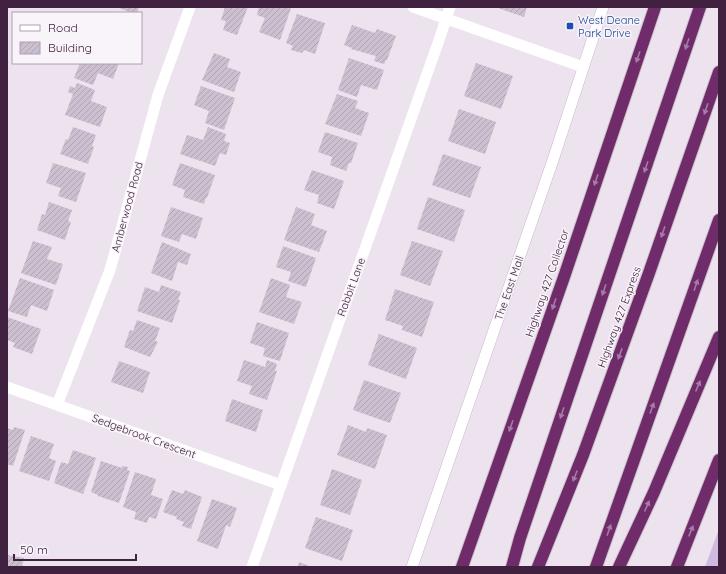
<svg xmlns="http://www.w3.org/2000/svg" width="726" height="574" viewBox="0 0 726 574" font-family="Quicksand,sans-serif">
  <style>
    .green { fill: #d0bae0 }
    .building { fill: url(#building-hatch) }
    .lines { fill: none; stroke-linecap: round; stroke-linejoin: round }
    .secondary-casing { stroke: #cdb5cf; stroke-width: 12 }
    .motorway-casing { stroke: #cac1ca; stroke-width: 14 }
    .minor { stroke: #fff; stroke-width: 11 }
    .secondary { stroke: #fff; stroke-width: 11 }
    .motorway { stroke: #6f2b6a; stroke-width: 12 }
    .oneway { fill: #a67ba4 }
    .transit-dot { fill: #1a4fb4; stroke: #f9f4fa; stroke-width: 1.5 }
    .labels { text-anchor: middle; stroke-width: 3; stroke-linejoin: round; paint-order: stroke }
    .transit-label { font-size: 11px; fill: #164399; stroke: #f9f4fa; text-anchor: start }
    .street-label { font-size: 11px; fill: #412140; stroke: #f9f4fa }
  </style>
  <defs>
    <pattern id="building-hatch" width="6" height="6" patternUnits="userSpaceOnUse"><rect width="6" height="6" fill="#ccbfcf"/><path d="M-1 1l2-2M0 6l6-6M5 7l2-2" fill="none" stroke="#b0a4b3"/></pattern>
  </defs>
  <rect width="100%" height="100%" fill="#ece3ee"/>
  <!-- green -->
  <path class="green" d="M 719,529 L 719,567 L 705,567 Z"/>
  <!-- building -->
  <g class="building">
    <path d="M 119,7 L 139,7 L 137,13 L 132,13 L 119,8 Z"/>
    <path d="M 225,7 L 248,7 L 237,35 L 223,30 L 226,21 L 221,20 Z"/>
    <path d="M 259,7 L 291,8 L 280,40 L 259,32 L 265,18 L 257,15 Z"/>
    <path d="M 495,7 L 527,7 L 524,17 Z"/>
    <path d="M 297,14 L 325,23 L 315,54 L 304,50 L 302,53 L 291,50 L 293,46 L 286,43 Z"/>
    <path d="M 352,25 L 375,33 L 377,29 L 396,36 L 387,60 L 386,60 L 384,64 L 374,61 L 376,56 L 351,49 L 352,48 L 344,45 Z"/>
    <path d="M 214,53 L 230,59 L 227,67 L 241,72 L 234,92 L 202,80 Z"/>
    <path d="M 349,58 L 384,70 L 377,90 L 361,85 L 357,97 L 338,90 Z"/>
    <path d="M 80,63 L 119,63 L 113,79 L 98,73 L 93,85 L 74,78 Z"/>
    <path d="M 476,63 L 513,76 L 501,109 L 464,96 Z"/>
    <path d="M 77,83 L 95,90 L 91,101 L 107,107 L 100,127 L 65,115 L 73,94 L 68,92 L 70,86 L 75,88 Z"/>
    <path d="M 201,86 L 235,98 L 224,130 L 205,123 L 209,111 L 194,105 Z"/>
    <path d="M 337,94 L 358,101 L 355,108 L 369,113 L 361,136 L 325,124 Z"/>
    <path d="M 459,109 L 496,122 L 485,154 L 448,141 Z"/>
    <path d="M 73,127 L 96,135 L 92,146 L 94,147 L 88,164 L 60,154 L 66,139 L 68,140 Z"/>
    <path d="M 208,127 L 226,134 L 224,141 L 230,143 L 226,155 L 220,153 L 215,166 L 180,154 L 187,135 L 203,140 Z"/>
    <path d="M 325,132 L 358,143 L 351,163 L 349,163 L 346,171 L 330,165 L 332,157 L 318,152 Z"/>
    <path d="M 443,154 L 481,167 L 470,198 L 432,185 Z"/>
    <path d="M 53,163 L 86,173 L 76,202 L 58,196 L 61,188 L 46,183 Z"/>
    <path d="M 180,163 L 215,175 L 207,198 L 206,197 L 204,204 L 183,197 L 185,190 L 172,185 Z"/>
    <path d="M 312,170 L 344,181 L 334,209 L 317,203 L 319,195 L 304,190 Z"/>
    <path d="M 428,197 L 465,210 L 454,242 L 417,229 Z"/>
    <path d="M 49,202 L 72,210 L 68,221 L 71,222 L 65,240 L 37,230 L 42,214 L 45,215 Z"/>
    <path d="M 171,207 L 203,218 L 196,239 L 182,234 L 179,242 L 161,236 Z"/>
    <path d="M 296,207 L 315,214 L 311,225 L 327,231 L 319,252 L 284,240 Z"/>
    <path d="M 33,241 L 52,247 L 47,259 L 63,264 L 56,285 L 21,273 Z"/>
    <path d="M 412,241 L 443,251 L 430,286 L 400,275 Z"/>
    <path d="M 162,242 L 191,254 L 187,265 L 178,262 L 172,281 L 151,273 Z"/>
    <path d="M 283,246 L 316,258 L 306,287 L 288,281 L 291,272 L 276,267 Z"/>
    <path d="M 20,278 L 54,290 L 47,311 L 31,305 L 27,317 L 8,311 Z"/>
    <path d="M 271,278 L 290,285 L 286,297 L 302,302 L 294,324 L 259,312 Z"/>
    <path d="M 161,285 L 181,292 L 178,300 L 180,300 L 172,323 L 137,311 L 145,287 L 159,292 Z"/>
    <path d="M 395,289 L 434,302 L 422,337 L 402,330 L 403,326 L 385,320 Z"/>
    <path d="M 7,317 L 41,329 L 32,354 L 13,347 L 15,343 L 7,340 Z"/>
    <path d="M 137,320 L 160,328 L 155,341 L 158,342 L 150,357 L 124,347 L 130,330 L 133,331 Z"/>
    <path d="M 257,322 L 289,333 L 280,361 L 263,356 L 265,348 L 250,343 Z"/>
    <path d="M 379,334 L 417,348 L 406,379 L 368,365 Z"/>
    <path d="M 244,360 L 265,367 L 267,360 L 277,364 L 275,371 L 277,371 L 267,400 L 249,394 L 252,386 L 237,381 Z"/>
    <path d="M 119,361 L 150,372 L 143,393 L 111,382 Z"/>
    <path d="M 364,380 L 401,393 L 390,423 L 353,410 Z"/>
    <path d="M 232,399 L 263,410 L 256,432 L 225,421 Z"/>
    <path d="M 348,425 L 366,432 L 367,428 L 387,435 L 375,469 L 337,455 Z"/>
    <path d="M 14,427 L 25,430 L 13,466 L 7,464 L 7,428 L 13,430 Z"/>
    <path d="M 31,436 L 54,444 L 49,458 L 56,461 L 49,481 L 19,471 Z"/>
    <path d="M 73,450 L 96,458 L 83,494 L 54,483 L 61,462 L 68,464 Z"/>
    <path d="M 101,461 L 122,468 L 122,466 L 128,467 L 127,470 L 130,471 L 119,503 L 98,496 L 98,495 L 91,492 Z"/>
    <path d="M 332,469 L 362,480 L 350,515 L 320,505 Z"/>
    <path d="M 135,472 L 156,479 L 151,495 L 163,499 L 156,519 L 149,517 L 147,523 L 134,519 L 136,512 L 123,507 Z"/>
    <path d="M 172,490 L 183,494 L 185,490 L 202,497 L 191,529 L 182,526 L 184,522 L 176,519 L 177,517 L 163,512 Z"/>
    <path d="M 212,499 L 237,508 L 230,527 L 226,525 L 218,549 L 197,541 Z"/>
    <path d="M 316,517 L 353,530 L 342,561 L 305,548 Z"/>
    <path d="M 7,555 L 24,558 L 22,567 L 7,567 Z"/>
    <path d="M 299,562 L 312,567 L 298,567 Z"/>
  </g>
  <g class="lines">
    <!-- secondary casing -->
    <g class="secondary-casing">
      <path id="secondary" d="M 412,567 L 553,160 L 603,7"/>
    </g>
    <!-- motorway casing -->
    <g class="motorway-casing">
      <g id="motorway">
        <path d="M 462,567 L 564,277 L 655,7"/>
        <path d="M 512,567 L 520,538 L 700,7"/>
        <path d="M 538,567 L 583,455 L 649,273 L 719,72"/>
        <path d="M 596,567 L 719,220"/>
        <path d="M 619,567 L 654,492 L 719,337"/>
        <path d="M 677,567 L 719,460"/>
      </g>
    </g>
    <!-- minor -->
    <g class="minor">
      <path d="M 413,7 L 583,67"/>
      <path d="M 7,387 L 281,485"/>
      <path d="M 57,405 L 110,270 L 158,95 L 190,7"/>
      <path d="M 252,567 L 438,43 L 450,7"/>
    </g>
    <!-- secondary -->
    <use href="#secondary" class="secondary"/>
    <!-- motorway -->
    <use href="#motorway" class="motorway"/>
  </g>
  <!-- one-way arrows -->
  <defs><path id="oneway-solid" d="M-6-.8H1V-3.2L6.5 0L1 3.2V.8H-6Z"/></defs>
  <g class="oneway">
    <use href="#oneway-solid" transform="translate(687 44) rotate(109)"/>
    <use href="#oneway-solid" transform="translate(638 57) rotate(109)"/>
    <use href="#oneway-solid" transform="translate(706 109) rotate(109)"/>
    <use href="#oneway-solid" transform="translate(646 167) rotate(109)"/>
    <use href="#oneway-solid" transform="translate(596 180) rotate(109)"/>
    <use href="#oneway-solid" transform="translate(663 232) rotate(109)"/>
    <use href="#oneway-solid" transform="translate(696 285) rotate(-71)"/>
    <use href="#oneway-solid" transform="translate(604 290) rotate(109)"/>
    <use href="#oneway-solid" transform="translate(554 304) rotate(109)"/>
    <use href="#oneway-solid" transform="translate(620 354) rotate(110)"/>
    <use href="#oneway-solid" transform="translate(698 386) rotate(-67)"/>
    <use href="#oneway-solid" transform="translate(652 408) rotate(-70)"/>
    <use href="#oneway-solid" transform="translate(562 413) rotate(109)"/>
    <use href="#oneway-solid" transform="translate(511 426) rotate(109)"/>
    <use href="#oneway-solid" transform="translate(575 476) rotate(112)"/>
    <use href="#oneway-solid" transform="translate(647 506) rotate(-66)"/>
    <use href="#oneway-solid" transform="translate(609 530) rotate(-71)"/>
    <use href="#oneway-solid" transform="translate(691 531) rotate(-68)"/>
  </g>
  <!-- markers -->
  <rect class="transit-dot" x="566" y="22" width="8" height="8" rx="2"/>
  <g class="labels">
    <!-- transit labels -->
    <g class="transit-label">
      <text x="578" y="24">West Deane<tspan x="578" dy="13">Park Drive</tspan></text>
    </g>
    <!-- street labels -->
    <g class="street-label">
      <text transform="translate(127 207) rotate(-75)" y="4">Amberwood Road</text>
      <text transform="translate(547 283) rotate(-71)" y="4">Highway 427 Collector</text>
      <text transform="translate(351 287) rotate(-70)" y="4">Rabbit Lane</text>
      <text transform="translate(509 288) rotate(-71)" y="4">The East Mall</text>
      <text transform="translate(619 317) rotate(-70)" y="4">Highway 427 Express</text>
      <text transform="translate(144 436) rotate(20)" y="4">Sedgebrook Crescent</text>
    </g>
  </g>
  <!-- border -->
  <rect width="726" height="574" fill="none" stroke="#412140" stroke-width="16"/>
  <!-- legend -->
  <rect x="12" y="12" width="130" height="52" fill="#f9f4fa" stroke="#afa0b0"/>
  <rect x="20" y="25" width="20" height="6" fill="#ffffff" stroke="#afa0b0"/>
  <text x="48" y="32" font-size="12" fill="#412140">Road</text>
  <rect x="20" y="42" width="20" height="12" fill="url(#building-hatch)" stroke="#afa0b0"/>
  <text x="48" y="52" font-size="12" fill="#412140">Building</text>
  <!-- scale -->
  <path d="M14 554v6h122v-6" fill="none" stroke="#412140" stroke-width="2"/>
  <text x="20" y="554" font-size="12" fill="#412140" stroke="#f9f4fa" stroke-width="3" paint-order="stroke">50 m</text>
</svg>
